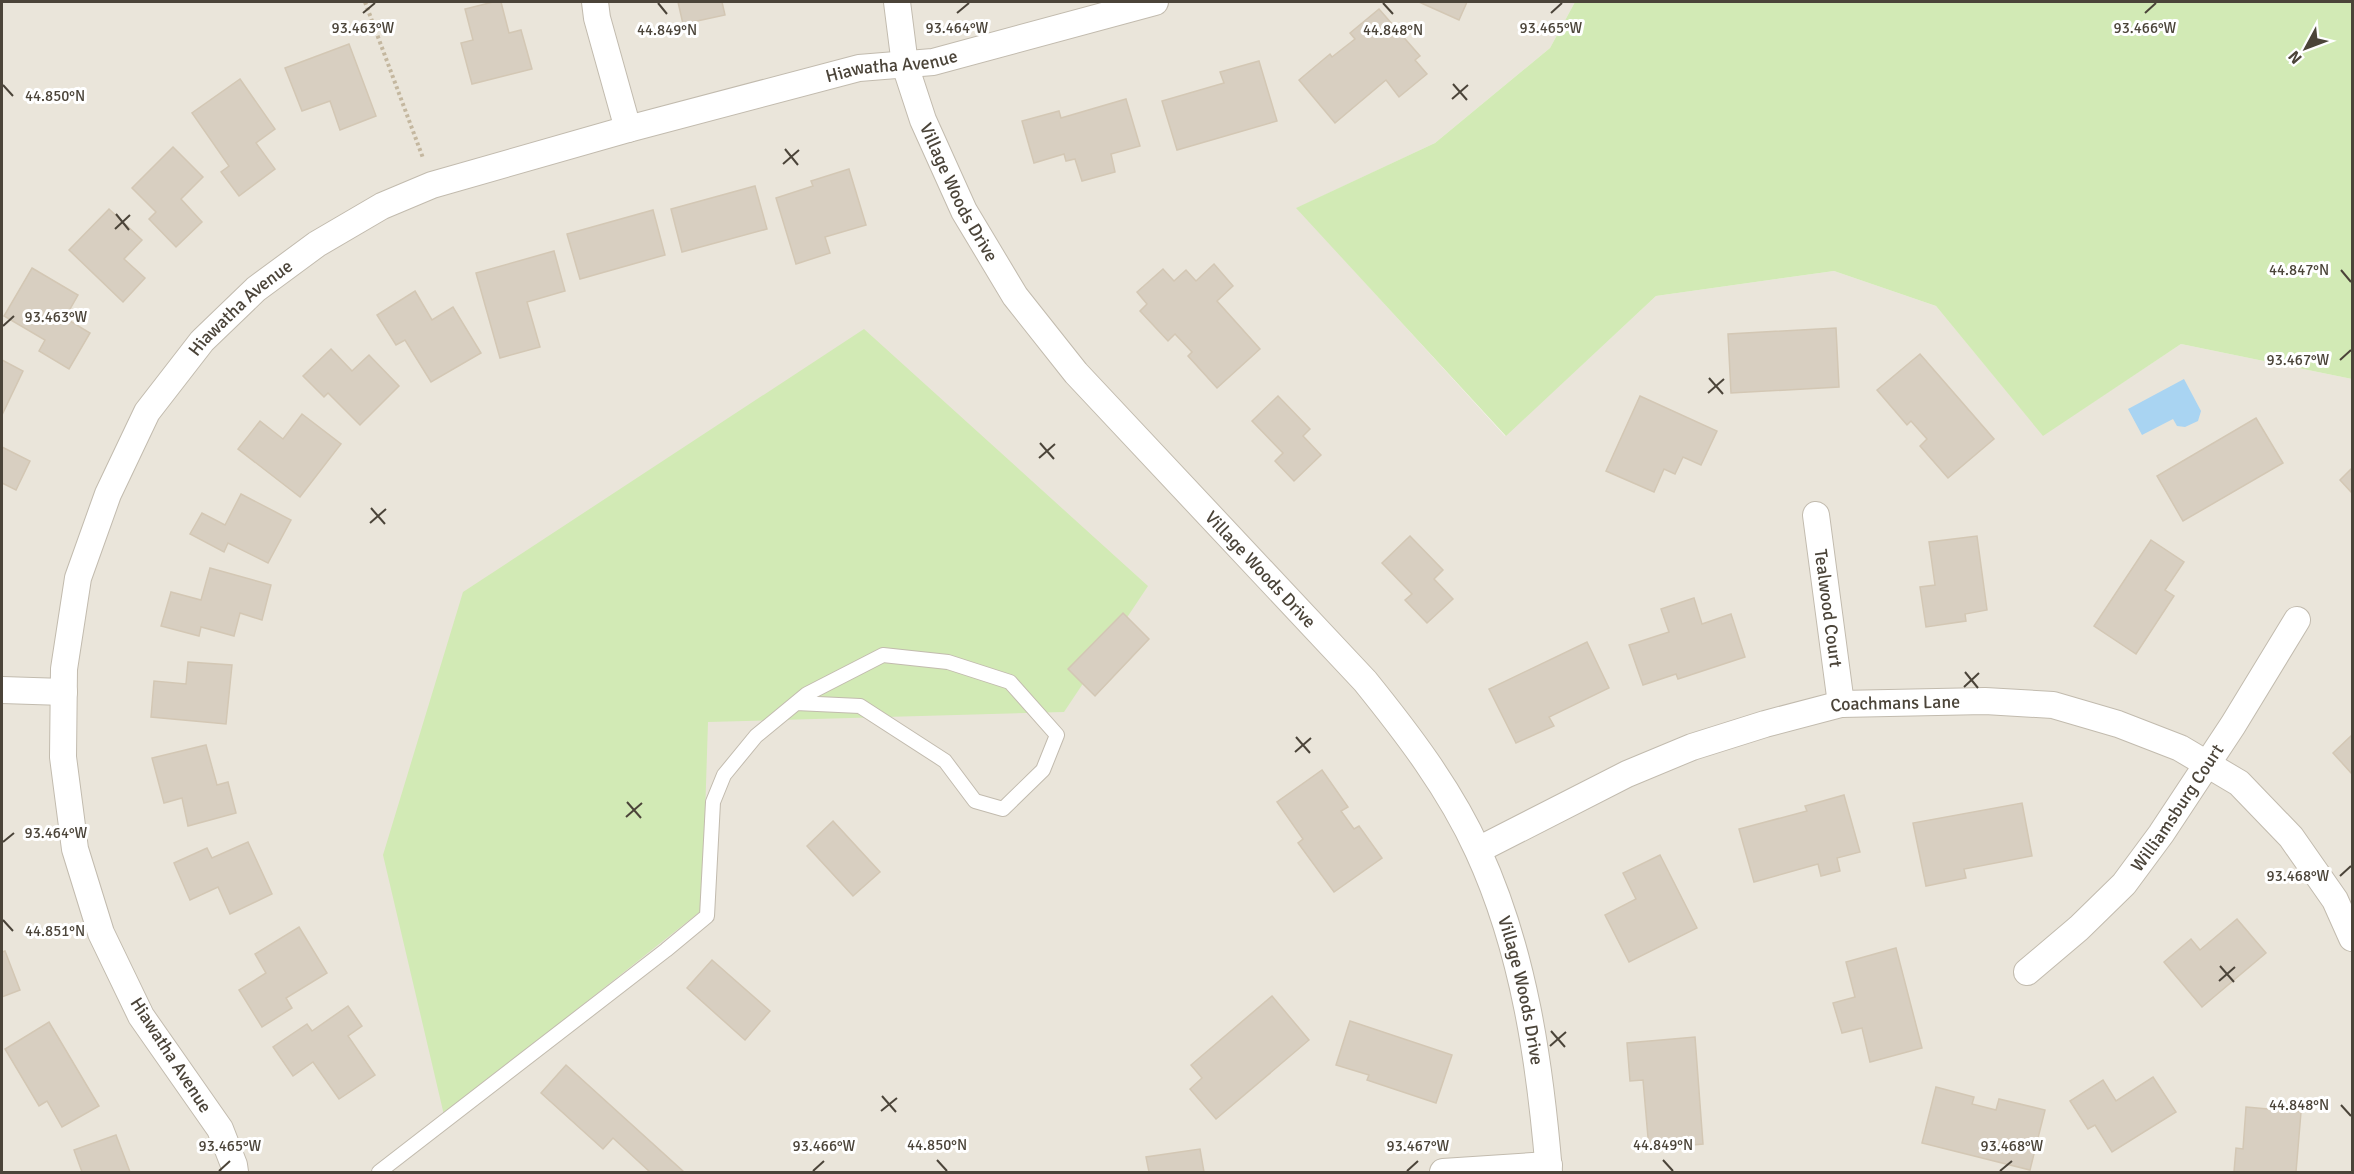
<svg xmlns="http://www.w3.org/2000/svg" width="2354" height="1174" viewBox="0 0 2354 1174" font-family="Signika,sans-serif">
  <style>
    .residential { fill: #eae5da }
    .green { fill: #d2eab5 }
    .water { fill: #a9d4f2 }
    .building { fill: #d8cfc1; stroke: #d3c7b4; stroke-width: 1.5 }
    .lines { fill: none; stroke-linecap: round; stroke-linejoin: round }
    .service-casing { stroke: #c2bbae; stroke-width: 16 }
    .minor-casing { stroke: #c2bbae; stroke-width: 28 }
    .path { stroke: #c4b79f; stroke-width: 4; stroke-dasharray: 3 3; stroke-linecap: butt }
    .service { stroke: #fff; stroke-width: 14 }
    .minor { stroke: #fff; stroke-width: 26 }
    .ticks { fill: none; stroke: #4b4439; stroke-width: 2 }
    .labels { text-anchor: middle; stroke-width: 6; stroke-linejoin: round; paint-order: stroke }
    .street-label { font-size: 18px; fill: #4b4439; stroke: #fff }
    .ticks-label { font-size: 15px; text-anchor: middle; fill: #4b4439; stroke: #fff; stroke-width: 6; stroke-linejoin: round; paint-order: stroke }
  </style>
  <rect width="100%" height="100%" fill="#f6f3ec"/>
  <!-- residential -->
  <path class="residential" d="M 2,2 L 1575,2 L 1550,48 L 1435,143 L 1297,208 L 1505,436 L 1656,296 L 1834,271 L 1936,306 L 2043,435 L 2181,344 L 2352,379 L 2352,1172 L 2,1172 Z"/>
  <!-- green -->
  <g class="green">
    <path d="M 1575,2 L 2352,2 L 2352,379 L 2181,344 L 2043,436 L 1936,306 L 1834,271 L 1656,296 L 1506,436 L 1296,208 L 1435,143 L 1550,48 Z"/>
    <path d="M 864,329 L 1148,586 L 1064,712 L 708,722 L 702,910 L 444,1115 L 383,855 L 463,592 Z"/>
  </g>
  <!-- water -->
  <path class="water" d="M 2184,379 L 2201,411 L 2198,421 L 2185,427 L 2177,426 L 2173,419 L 2142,435 L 2128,409 Z"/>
  <!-- building -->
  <g class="building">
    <path d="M 493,2 L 501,2 L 509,33 L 521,30 L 532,69 L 472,84 L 461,43 L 473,40 L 465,9 Z"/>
    <path d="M 678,2 L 722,2 L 725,15 L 683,24 Z"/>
    <path d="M 1419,2 L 1467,2 L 1459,20 Z"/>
    <path d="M 1379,9 L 1420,56 L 1415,60 L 1427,74 L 1399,97 L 1386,80 L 1335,123 L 1299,80 L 1330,54 L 1332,57 L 1355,39 L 1350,33 Z"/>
    <path d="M 349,44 L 376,116 L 340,130 L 330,101 L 302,111 L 285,68 Z"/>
    <path d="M 1259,61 L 1277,121 L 1177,150 L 1162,101 L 1224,83 L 1220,72 Z"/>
    <path d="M 240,79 L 275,129 L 256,143 L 275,169 L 239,196 L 221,172 L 229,166 L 192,113 Z"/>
    <path d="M 1126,99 L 1140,146 L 1111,154 L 1115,172 L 1082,181 L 1075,159 L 1066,161 L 1064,154 L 1034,163 L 1022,121 L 1059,111 L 1061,118 Z"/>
    <path d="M 173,147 L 203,177 L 181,199 L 202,222 L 176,247 L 149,219 L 156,212 L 132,188 Z"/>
    <path d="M 849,169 L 866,225 L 825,237 L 830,253 L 796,264 L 776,198 L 813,186 L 811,181 Z"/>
    <path d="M 755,186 L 767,229 L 682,252 L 671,209 Z"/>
    <path d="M 109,209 L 142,240 L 124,259 L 145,278 L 123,302 L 69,250 Z"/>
    <path d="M 653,210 L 665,255 L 580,279 L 567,234 Z"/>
    <path d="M 554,251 L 565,291 L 527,302 L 540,347 L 500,358 L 476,273 Z"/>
    <path d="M 1214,264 L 1233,286 L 1217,301 L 1260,349 L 1217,388 L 1188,356 L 1192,352 L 1175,334 L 1168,341 L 1140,311 L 1147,304 L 1137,292 L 1163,269 L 1174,281 L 1186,270 L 1196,281 Z"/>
    <path d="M 32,268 L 78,295 L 65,318 L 90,333 L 69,369 L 39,351 L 45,340 L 4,316 Z"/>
    <path d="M 415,291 L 432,320 L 453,307 L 481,353 L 431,382 L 405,340 L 396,345 L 377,315 Z"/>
    <path d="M 1836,328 L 1839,387 L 1731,393 L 1728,334 Z"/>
    <path d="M 331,349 L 352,371 L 369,355 L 399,386 L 360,425 L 328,393 L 324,397 L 303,376 Z"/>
    <path d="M 1920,354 L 1994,439 L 1948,478 L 1920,446 L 1927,439 L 1911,421 L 1907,425 L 1877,390 Z"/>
    <path d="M 2,360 L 23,371 L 2,415 Z"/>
    <path d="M 1278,396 L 1310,429 L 1303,436 L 1321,455 L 1294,481 L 1275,461 L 1283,453 L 1252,421 Z"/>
    <path d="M 1640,396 L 1717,431 L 1701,465 L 1683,457 L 1675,474 L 1664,469 L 1654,492 L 1606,471 Z"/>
    <path d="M 302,414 L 341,444 L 300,497 L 238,449 L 260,421 L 283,439 Z"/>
    <path d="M 2256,418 L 2283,463 L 2183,521 L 2157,476 Z"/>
    <path d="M 2,447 L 30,461 L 16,490 L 2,483 Z"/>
    <path d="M 2352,468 L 2352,493 L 2340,480 Z"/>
    <path d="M 241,494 L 291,520 L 268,563 L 228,543 L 224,552 L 190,534 L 202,513 L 225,525 Z"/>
    <path d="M 1410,536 L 1443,570 L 1434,579 L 1453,599 L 1427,623 L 1405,600 L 1412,594 L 1382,563 Z"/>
    <path d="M 1977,536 L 1987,610 L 1965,614 L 1966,621 L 1926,627 L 1920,587 L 1935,585 L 1929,542 Z"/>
    <path d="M 2151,540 L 2184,562 L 2165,590 L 2174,596 L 2136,654 L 2094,626 Z"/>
    <path d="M 210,568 L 271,585 L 262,620 L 240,613 L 234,636 L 201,627 L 199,636 L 161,626 L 171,592 L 201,600 Z"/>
    <path d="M 1694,598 L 1702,624 L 1731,614 L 1745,657 L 1678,679 L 1676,674 L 1643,685 L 1629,645 L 1669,632 L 1661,609 Z"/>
    <path d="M 1123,613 L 1149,639 L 1095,696 L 1068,669 Z"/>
    <path d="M 1587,642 L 1609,688 L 1549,717 L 1554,726 L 1516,743 L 1489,689 Z"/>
    <path d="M 188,662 L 232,665 L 226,724 L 151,717 L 154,681 L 186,684 Z"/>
    <path d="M 2352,735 L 2352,774 L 2333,753 Z"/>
    <path d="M 206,745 L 217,785 L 228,782 L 236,813 L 188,826 L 182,798 L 164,803 L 152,758 Z"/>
    <path d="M 1322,770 L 1348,807 L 1341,811 L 1354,829 L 1359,826 L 1382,858 L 1334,892 L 1298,843 L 1303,839 L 1277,802 Z"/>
    <path d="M 1844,795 L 1860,852 L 1837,858 L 1840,871 L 1821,876 L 1818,864 L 1754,882 L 1739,829 L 1807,811 L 1805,806 Z"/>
    <path d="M 2022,803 L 2032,856 L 1964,869 L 1966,878 L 1926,886 L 1913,823 Z"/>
    <path d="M 833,821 L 880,872 L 853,896 L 807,846 Z"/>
    <path d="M 248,842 L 272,894 L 230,914 L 218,887 L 190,900 L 174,863 L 207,848 L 212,858 Z"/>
    <path d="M 1660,855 L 1697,928 L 1629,962 L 1605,915 L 1636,899 L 1623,873 Z"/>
    <path d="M 2237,919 L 2266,953 L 2202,1007 L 2164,962 L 2191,939 L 2200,950 Z"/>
    <path d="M 299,927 L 327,973 L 286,998 L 292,1008 L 262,1027 L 239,990 L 266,973 L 255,954 Z"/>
    <path d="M 1896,948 L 1922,1048 L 1870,1062 L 1862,1028 L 1842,1033 L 1833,1003 L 1855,997 L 1846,962 Z"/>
    <path d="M 5,951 L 20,990 L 2,997 L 2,952 Z"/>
    <path d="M 712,960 L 770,1011 L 745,1040 L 687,988 Z"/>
    <path d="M 1272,996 L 1309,1040 L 1216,1119 L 1190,1089 L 1202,1078 L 1191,1065 Z"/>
    <path d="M 348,1006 L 362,1026 L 348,1036 L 375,1075 L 339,1099 L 313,1062 L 293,1076 L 273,1047 L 307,1024 L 312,1031 Z"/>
    <path d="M 1350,1021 L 1452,1055 L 1436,1103 L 1367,1080 L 1369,1075 L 1336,1065 Z"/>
    <path d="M 49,1022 L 99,1106 L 62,1127 L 47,1101 L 39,1106 L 5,1049 Z"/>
    <path d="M 1695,1037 L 1703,1144 L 1649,1149 L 1643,1080 L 1630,1081 L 1627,1043 Z"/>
    <path d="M 566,1065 L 684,1172 L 650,1172 L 613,1138 L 603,1149 L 541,1093 Z"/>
    <path d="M 2153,1077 L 2176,1112 L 2112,1152 L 2095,1125 L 2088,1129 L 2070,1101 L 2103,1080 L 2116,1101 Z"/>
    <path d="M 1936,1087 L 1974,1097 L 1972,1104 L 1996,1110 L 1999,1099 L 2045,1110 L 2030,1170 L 1922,1143 Z"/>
    <path d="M 2246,1107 L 2301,1112 L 2296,1172 L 2234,1172 L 2236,1148 L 2243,1149 Z"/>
    <path d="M 116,1135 L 130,1172 L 82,1172 L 74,1150 Z"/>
    <path d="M 1200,1149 L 1204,1172 L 1149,1172 L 1146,1157 Z"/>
  </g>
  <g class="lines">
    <!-- service casing -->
    <g class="service-casing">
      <path id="service" d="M 379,1172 L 666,950 L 707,916 L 713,802 L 724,775 L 756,736 L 807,694 L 883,655 L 948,662 L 1010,682 L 1057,735 L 1043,770 L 1003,809 L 975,801 L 945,761 L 860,706 L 796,703"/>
    </g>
    <!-- minor casing -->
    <g class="minor-casing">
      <g id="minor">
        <path d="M 595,2 L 597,18 L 628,129"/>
        <path id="s1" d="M 897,2 L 905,65 L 923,120 L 964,211 L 1015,296 L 1076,373 L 1365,681 C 1407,733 1450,789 1478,851 C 1524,951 1540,1063 1549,1172"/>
        <path id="s2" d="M 1816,515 L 1841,704"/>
        <path d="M 2,690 L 64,692"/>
        <path id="s3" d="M 1478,850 L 1627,774 L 1692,747 L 1765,724 L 1841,704 L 1985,701 L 2053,705 L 2118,724 L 2180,748 L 2239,783 L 2291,837 L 2335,900 L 2352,938"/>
        <path id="s4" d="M 2027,972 L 2079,928 L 2124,884 L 2161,834 L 2233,725 L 2297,620"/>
        <path id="s5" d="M 235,1172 L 234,1165 L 220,1129 L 141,1016 L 101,933 L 75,849 L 63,757 L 64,669 L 78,578 L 108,494 L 147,412 L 202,341 L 256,289 L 317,244 L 382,206 L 432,185 L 628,129 L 859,68 L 933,62 L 1155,2"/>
        <path d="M 1443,1172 L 1549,1165"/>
      </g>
    </g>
    <!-- path -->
    <path class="path" d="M 365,2 L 423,158"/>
    <!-- service -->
    <use href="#service" class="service"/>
    <!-- minor -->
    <use href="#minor" class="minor"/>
  </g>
  <!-- ticks -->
  <path class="ticks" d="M 658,3 L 667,14M 1383,3 L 1393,14M 363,13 L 375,3M 957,13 L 969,3M 1551,13 L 1562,3M 2145,13 L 2156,3M 1453,84 L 1467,100M 3,85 L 13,96M 1452,99 L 1468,85M 785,149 L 798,165M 783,164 L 799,150M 116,214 L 129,230M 115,229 L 130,215M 2341,270 L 2351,282M 3,326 L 14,316M 2340,360 L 2351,350M 1709,378 L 1723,394M 1708,393 L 1724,379M 1040,443 L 1054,459M 1039,458 L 1055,444M 371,508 L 385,524M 370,523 L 386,509M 1965,672 L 1978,688M 1964,687 L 1979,673M 1296,737 L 1310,753M 1295,752 L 1311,738M 627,802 L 641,818M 626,817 L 642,803M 3,842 L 14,833M 2340,876 L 2351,866M 3,920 L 13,931M 2220,966 L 2234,982M 2219,981 L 2235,967M 1551,1031 L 1565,1047M 1550,1046 L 1566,1032M 882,1096 L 896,1112M 2341,1105 L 2351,1116M 881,1111 L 897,1098M 937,1160 L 947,1171M 1663,1160 L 1673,1171M 219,1171 L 230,1161M 813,1171 L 824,1161M 1407,1171 L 1418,1161M 2000,1171 L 2012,1161"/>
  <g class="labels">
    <!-- street labels -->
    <g class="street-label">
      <text dy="6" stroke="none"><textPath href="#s5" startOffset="1662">Hiawatha Avenue</textPath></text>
      <text dy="6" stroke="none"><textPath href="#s1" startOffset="202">Village Woods Drive</textPath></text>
      <text dy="6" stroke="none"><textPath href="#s5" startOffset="957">Hiawatha Avenue</textPath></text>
      <text dy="6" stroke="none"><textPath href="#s1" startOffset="688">Village Woods Drive</textPath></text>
      <text dy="6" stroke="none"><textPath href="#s2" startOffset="94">Tealwood Court</textPath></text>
      <text dy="6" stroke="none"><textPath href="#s3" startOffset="447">Coachmans Lane</textPath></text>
      <text dy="6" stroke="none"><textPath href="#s4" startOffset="224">Williamsburg Court</textPath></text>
      <text dy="6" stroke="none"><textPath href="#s1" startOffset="1192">Village Woods Drive</textPath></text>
      <text transform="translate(171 1055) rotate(57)" y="6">Hiawatha Avenue</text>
    </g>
  </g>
  <g class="ticks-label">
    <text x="363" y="33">93.463°W</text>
    <text x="957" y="33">93.464°W</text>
    <text x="1551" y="33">93.465°W</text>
    <text x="2145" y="33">93.466°W</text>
    <text x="667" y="35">44.849°N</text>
    <text x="1393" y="35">44.848°N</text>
    <text x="55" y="101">44.850°N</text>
    <text x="2299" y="275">44.847°N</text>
    <text x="56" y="322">93.463°W</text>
    <text x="2298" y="365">93.467°W</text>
    <text x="56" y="838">93.464°W</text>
    <text x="2298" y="881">93.468°W</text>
    <text x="55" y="936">44.851°N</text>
    <text x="2299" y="1110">44.848°N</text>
    <text x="937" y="1150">44.850°N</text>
    <text x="1663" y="1150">44.849°N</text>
    <text x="230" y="1151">93.465°W</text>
    <text x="824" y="1151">93.466°W</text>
    <text x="1418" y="1151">93.467°W</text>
    <text x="2012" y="1151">93.468°W</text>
  </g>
  <!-- border -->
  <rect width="2354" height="1174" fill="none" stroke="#4b4439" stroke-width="6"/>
  <!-- north arrow -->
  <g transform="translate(2306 48) rotate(229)" stroke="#ffffff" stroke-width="4.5" paint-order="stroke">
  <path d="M0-4.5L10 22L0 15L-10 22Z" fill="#4b4439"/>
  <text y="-9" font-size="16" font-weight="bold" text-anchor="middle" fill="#4b4439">N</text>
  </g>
</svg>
